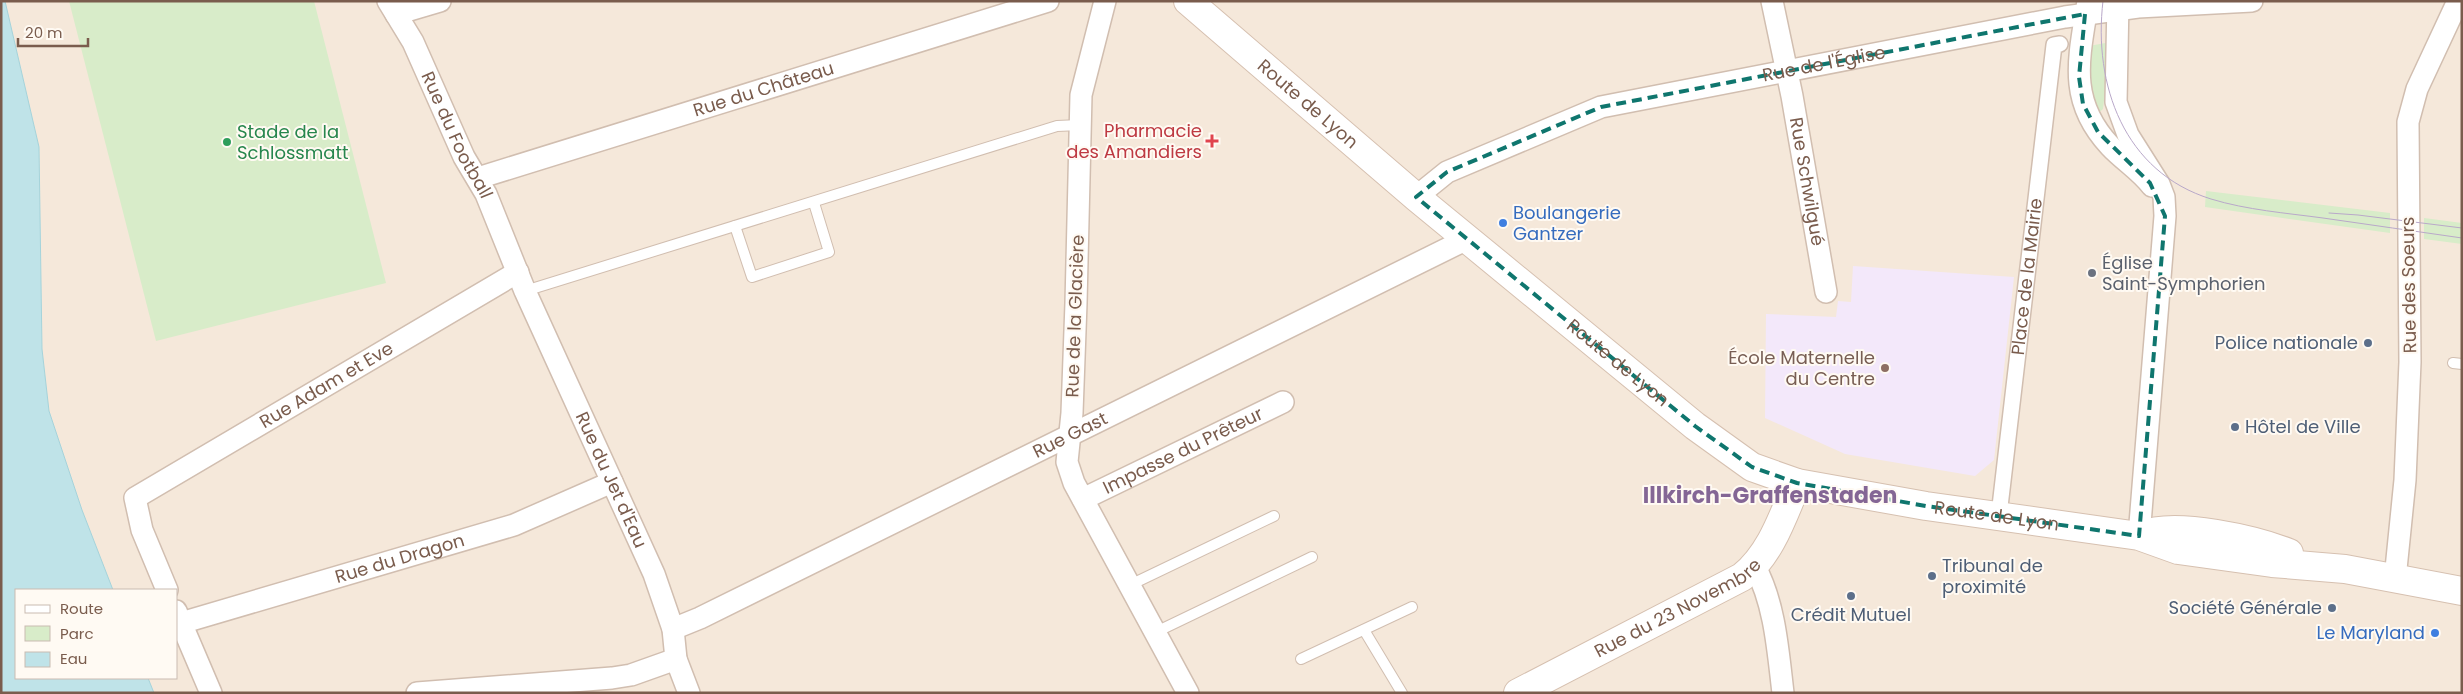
<svg xmlns="http://www.w3.org/2000/svg" width="2463" height="694" viewBox="0 0 2463 694" font-family="Poppins,sans-serif">
  <style>
    .residential { fill: #f5e8da }
    .education { fill: #f3e8fa }
    .green { fill: #d8ecc9 }
    .water { fill: #bfe3e8; stroke: #a5d3da }
    .lines { fill: none; stroke-linecap: round; stroke-linejoin: round }
    .service-casing { stroke: #d1beb0; stroke-width: 12 }
    .pedestrian-casing { stroke: #d1beb0; stroke-width: 18 }
    .minor-casing { stroke: #d1beb0; stroke-width: 24 }
    .secondary-casing { stroke: #d6c0b0; stroke-width: 30 }
    .service { stroke: #fff; stroke-width: 10 }
    .pedestrian { stroke: #fff; stroke-width: 15 }
    .minor { stroke: #fff; stroke-width: 21 }
    .secondary { stroke: #fff; stroke-width: 28 }
    .tram { stroke: #b9a8c9; stroke-width: 1 }
    .marked { fill: none; stroke: #0f766e; stroke-width: 4; stroke-dasharray: 10 6; stroke-linejoin: round }
    .health-dot { fill: #e0444e; stroke: #fffaf3; stroke-width: 2 }
    .leisure-dot { fill: #2e9e5b; stroke: #fffaf3; stroke-width: 2 }
    .shop-dot { fill: #3f7fe0; stroke: #fffaf3; stroke-width: 2 }
    .worship-dot { fill: #6b7280; stroke: #fffaf3; stroke-width: 2 }
    .service-dot { fill: #5c6f8a; stroke: #fffaf3; stroke-width: 2 }
    .education-dot { fill: #8d6e63; stroke: #fffaf3; stroke-width: 2 }
    .labels { text-anchor: middle; stroke-width: 4; stroke-linejoin: round; paint-order: stroke }
    .street-label { font-size: 18px; fill: #7a5c4d; stroke: #fffaf3 }
    .health-label { font-size: 18px; fill: #be3a42; stroke: #fffaf3; text-anchor: end }
    .leisure-label { font-size: 18px; fill: #27864d; stroke: #fffaf3; text-anchor: start }
    .shop-label { font-size: 18px; fill: #366cbe; stroke: #fffaf3; text-anchor: start }
    .worship-label { font-size: 18px; fill: #5b616d; stroke: #fffaf3; text-anchor: start }
    .service-label { font-size: 18px; fill: #4e5e75; stroke: #fffaf3; text-anchor: end }
    .education-label { font-size: 18px; fill: #785e54; stroke: #fffaf3; text-anchor: end }
    .district-label { font-size: 22px; font-weight: bold; fill: #846695; stroke: #fffaf3 }
  </style>
  <rect width="100%" height="100%" fill="#fdf6ec"/>
  <!-- residential -->
  <path class="residential" d="M 5,1 L 2462,1 L 2462,693 L 154,693 L 148,678 L 176,678 L 176,590 L 113,590 L 82,510 L 49,411 L 42,349 L 39,147 Z"/>
  <!-- education -->
  <path class="education" d="M 1853,266 L 2014,277 L 1994,460 L 1975,476 L 1845,454 L 1765,418 L 1766,314 L 1836,317 L 1838,301 L 1851,302 Z"/>
  <!-- green -->
  <g class="green">
    <path d="M 69,1 L 314,1 L 386,283 L 156,341 Z"/>
    <path d="M 2111,42 L 2103,109 L 2098,113 L 2087,80 L 2089,46 Z"/>
    <path d="M 2206,191 L 2390,213 L 2390,233 L 2205,207 Z"/>
    <path d="M 2424,218 L 2462,223 L 2462,244 L 2424,239 Z"/>
  </g>
  <!-- water -->
  <path class="water" d="M 1,1 L 5,1 L 39,147 L 42,349 L 49,411 L 82,510 L 113,590 L 16,590 L 16,678 L 148,678 L 154,693 L 1,693 Z"/>
  <g class="lines">
    <!-- service casing -->
    <g class="service-casing">
      <g id="service">
        <path d="M 735,226 L 752,277 L 829,252 L 814,203"/>
        <path d="M 525,291 L 1057,126 L 1080,125"/>
        <path d="M 2453,363 L 2462,364"/>
        <path d="M 1130,585 L 1274,516"/>
        <path d="M 1364,630 L 1402,693"/>
        <path d="M 1156,632 L 1312,557"/>
        <path d="M 1301,659 L 1412,607"/>
      </g>
    </g>
    <!-- pedestrian casing -->
    <g class="pedestrian-casing">
      <g id="pedestrian">
        <path id="s1" d="M 1999,515 L 2054,45 L 2060,44"/>
      </g>
    </g>
    <!-- minor casing -->
    <g class="minor-casing">
      <g id="minor">
        <path id="s2" d="M 388,1 L 413,42 L 464,157 L 486,194 L 525,291 L 654,574 L 673,629 L 676,659 L 689,693"/>
        <path d="M 1105,1 L 1081,95 L 1076,303 L 1072,413 L 1067,462 L 1074,483 L 1188,693"/>
        <path id="s3" d="M 1772,1 L 1792,96 L 1826,292"/>
        <path d="M 2088,1 C 2079,58 2067,100 2110,146 C 2123,160 2141,171 2152,186"/>
        <path d="M 2118,1 L 2116,102 L 2128,135 L 2159,184 L 2164,197 L 2165,216 L 2139,536"/>
        <path d="M 396,14 L 440,1"/>
        <path id="s4" d="M 478,178 L 1048,1"/>
        <path id="s5" d="M 1416,197 L 1447,172 L 1601,107 L 2065,17 L 2138,7 L 2252,1"/>
        <path id="s6" d="M 1083,499 L 1283,402"/>
        <path d="M 1755,567 C 1775,604 1778,651 1783,693"/>
        <path d="M 2395,579 L 2405,480 L 2410,362 L 2408,122 L 2417,89 L 2458,1"/>
        <path id="s7" d="M 167,590 L 142,530 L 135,498 L 518,272"/>
        <path d="M 176,611 L 211,693"/>
        <path id="s8" d="M 181,623 L 514,525 L 612,482"/>
        <path id="s9" d="M 673,629 L 700,618 L 1467,239"/>
        <path d="M 417,693 L 612,678 L 631,675 L 676,659"/>
      </g>
    </g>
    <!-- secondary casing -->
    <g class="secondary-casing">
      <g id="secondary">
        <path id="s10" d="M 1188,1 L 1416,197 L 1695,426 L 1752,467 L 1797,483 L 1926,506 L 2139,536 L 2178,550 L 2272,563 L 2345,569 L 2462,591"/>
        <path d="M 2143,535 C 2175,521 2256,540 2289,553"/>
        <path id="s11" d="M 1518,693 L 1742,577 C 1771,554 1783,516 1797,483"/>
      </g>
    </g>
    <!-- service -->
    <use href="#service" class="service"/>
    <!-- pedestrian -->
    <use href="#pedestrian" class="pedestrian"/>
    <!-- minor -->
    <use href="#minor" class="minor"/>
    <!-- secondary -->
    <use href="#secondary" class="secondary"/>
    <!-- tram -->
    <g class="tram">
      <path d="M 2103,1 C 2093,85 2124,172 2211,199 C 2247,210 2286,213 2323,218 C 2369,225 2416,231 2462,238"/>
      <path d="M 2329,213 L 2358,215 L 2462,228"/>
    </g>
  </g>
  <!-- marked area -->
  <path class="marked" d="M 2085,14 L 2079,77 L 2083,104 L 2098,132 L 2150,183 L 2165,216 L 2139,536 L 1926,506 L 1797,483 L 1752,467 L 1695,426 L 1416,197 L 1447,172 L 1601,107 Z"/>
  <!-- markers -->
  <path class="health-dot" d="M1209.5 133.5h5v5h5v5h-5v5h-5v-5h-5v-5h5z"/>
  <circle class="leisure-dot" cx="227" cy="142" r="5"/>
  <g class="shop-dot">
    <circle cx="1503" cy="223" r="5"/>
    <circle cx="2435" cy="633" r="5"/>
  </g>
  <circle class="worship-dot" cx="2092" cy="273" r="5"/>
  <g class="service-dot">
    <circle cx="2368" cy="343" r="5"/>
    <circle cx="2235" cy="427" r="5"/>
    <circle cx="1932" cy="576" r="5"/>
    <circle cx="1851" cy="596" r="5"/>
    <circle cx="2332" cy="608" r="5"/>
  </g>
  <circle class="education-dot" cx="1885" cy="368" r="5"/>
  <g class="labels">
    <!-- street labels -->
    <g class="street-label">
      <text dy="6" stroke="none"><textPath href="#s5" startOffset="434">Rue de l'Église</textPath></text>
      <text dy="6" stroke="none"><textPath href="#s4" startOffset="299">Rue du Château</textPath></text>
      <text dy="6" stroke="none"><textPath href="#s10" startOffset="158">Route de Lyon</textPath></text>
      <text dy="6" stroke="none"><textPath href="#s2" startOffset="151">Rue du Football</textPath></text>
      <text dy="6" stroke="none"><textPath href="#s3" startOffset="184">Rue Schwilgué</textPath></text>
      <text dy="6" stroke="none"><textPath href="#s1" startOffset="240">Place de la Mairie</textPath></text>
      <text transform="translate(2409 285) rotate(-91)" y="6">Rue des Soeurs</text>
      <text transform="translate(1075 316) rotate(-88)" y="6">Rue de la Glacière</text>
      <text dy="6" stroke="none"><textPath href="#s10" startOffset="562">Route de Lyon</textPath></text>
      <text dy="6" stroke="none"><textPath href="#s7" startOffset="320">Rue Adam et Eve</textPath></text>
      <text dy="6" stroke="none"><textPath href="#s9" startOffset="442">Rue Gast</textPath></text>
      <text dy="6" stroke="none"><textPath href="#s6" startOffset="111">Impasse du Prêteur</textPath></text>
      <text dy="6" stroke="none"><textPath href="#s2" startOffset="529">Rue du Jet d'Eau</textPath></text>
      <text dy="6" stroke="none"><textPath href="#s10" startOffset="982">Route de Lyon</textPath></text>
      <text dy="6" stroke="none"><textPath href="#s8" startOffset="228">Rue du Dragon</textPath></text>
      <text dy="6" stroke="none"><textPath href="#s11" startOffset="181">Rue du 23 Novembre</textPath></text>
    </g>
    <!-- health labels -->
    <g class="health-label">
      <text x="1202" y="137">Pharmacie<tspan x="1202" dy="21">des Amandiers</tspan></text>
    </g>
    <!-- leisure labels -->
    <g class="leisure-label">
      <text x="237" y="138">Stade de la<tspan x="237" dy="21">Schlossmatt</tspan></text>
    </g>
    <!-- shop labels -->
    <g class="shop-label">
      <text x="1513" y="219">Boulangerie<tspan x="1513" dy="21">Gantzer</tspan></text>
      <text x="2425" y="639" text-anchor="end">Le Maryland</text>
    </g>
    <!-- worship labels -->
    <g class="worship-label">
      <text x="2102" y="269">Église<tspan x="2102" dy="21">Saint-Symphorien</tspan></text>
    </g>
    <!-- service labels -->
    <g class="service-label">
      <text x="2358" y="349">Police nationale</text>
      <text x="2245" y="433" text-anchor="start">Hôtel de Ville</text>
      <text x="1942" y="572" text-anchor="start">Tribunal de<tspan x="1942" dy="21">proximité</tspan></text>
      <text x="2322" y="614">Société Générale</text>
      <text x="1851" y="621" text-anchor="middle">Crédit Mutuel</text>
    </g>
    <!-- education labels -->
    <g class="education-label">
      <text x="1875" y="364">École Maternelle<tspan x="1875" dy="21">du Centre</tspan></text>
    </g>
    <!-- district labels -->
    <g class="district-label">
      <text x="1770" y="503">Illkirch-Graffenstaden</text>
    </g>
  </g>
  <!-- border -->
  <rect width="2463" height="694" fill="none" stroke="#7a5c4d" stroke-width="5"/>
  <!-- legend -->
  <rect x="15" y="589" width="162" height="90" fill="#fffaf3" stroke="#cabbb1"/>
  <rect x="25" y="605" width="25" height="8" fill="#ffffff" stroke="#cabbb1"/>
  <text x="60" y="614" font-size="15" fill="#7a5c4d">Route</text>
  <rect x="25" y="626" width="25" height="15" fill="#d8ecc9" stroke="#cabbb1"/>
  <text x="60" y="639" font-size="15" fill="#7a5c4d">Parc</text>
  <rect x="25" y="652" width="25" height="15" fill="#bfe3e8" stroke="#cabbb1"/>
  <text x="60" y="664" font-size="15" fill="#7a5c4d">Eau</text>
  <!-- scale -->
  <path d="M18 38v8h70v-8" fill="none" stroke="#7a5c4d" stroke-width="2.5"/>
  <text x="25" y="38" font-size="15" fill="#7a5c4d" stroke="#fffaf3" stroke-width="4" paint-order="stroke">20 m</text>
</svg>
